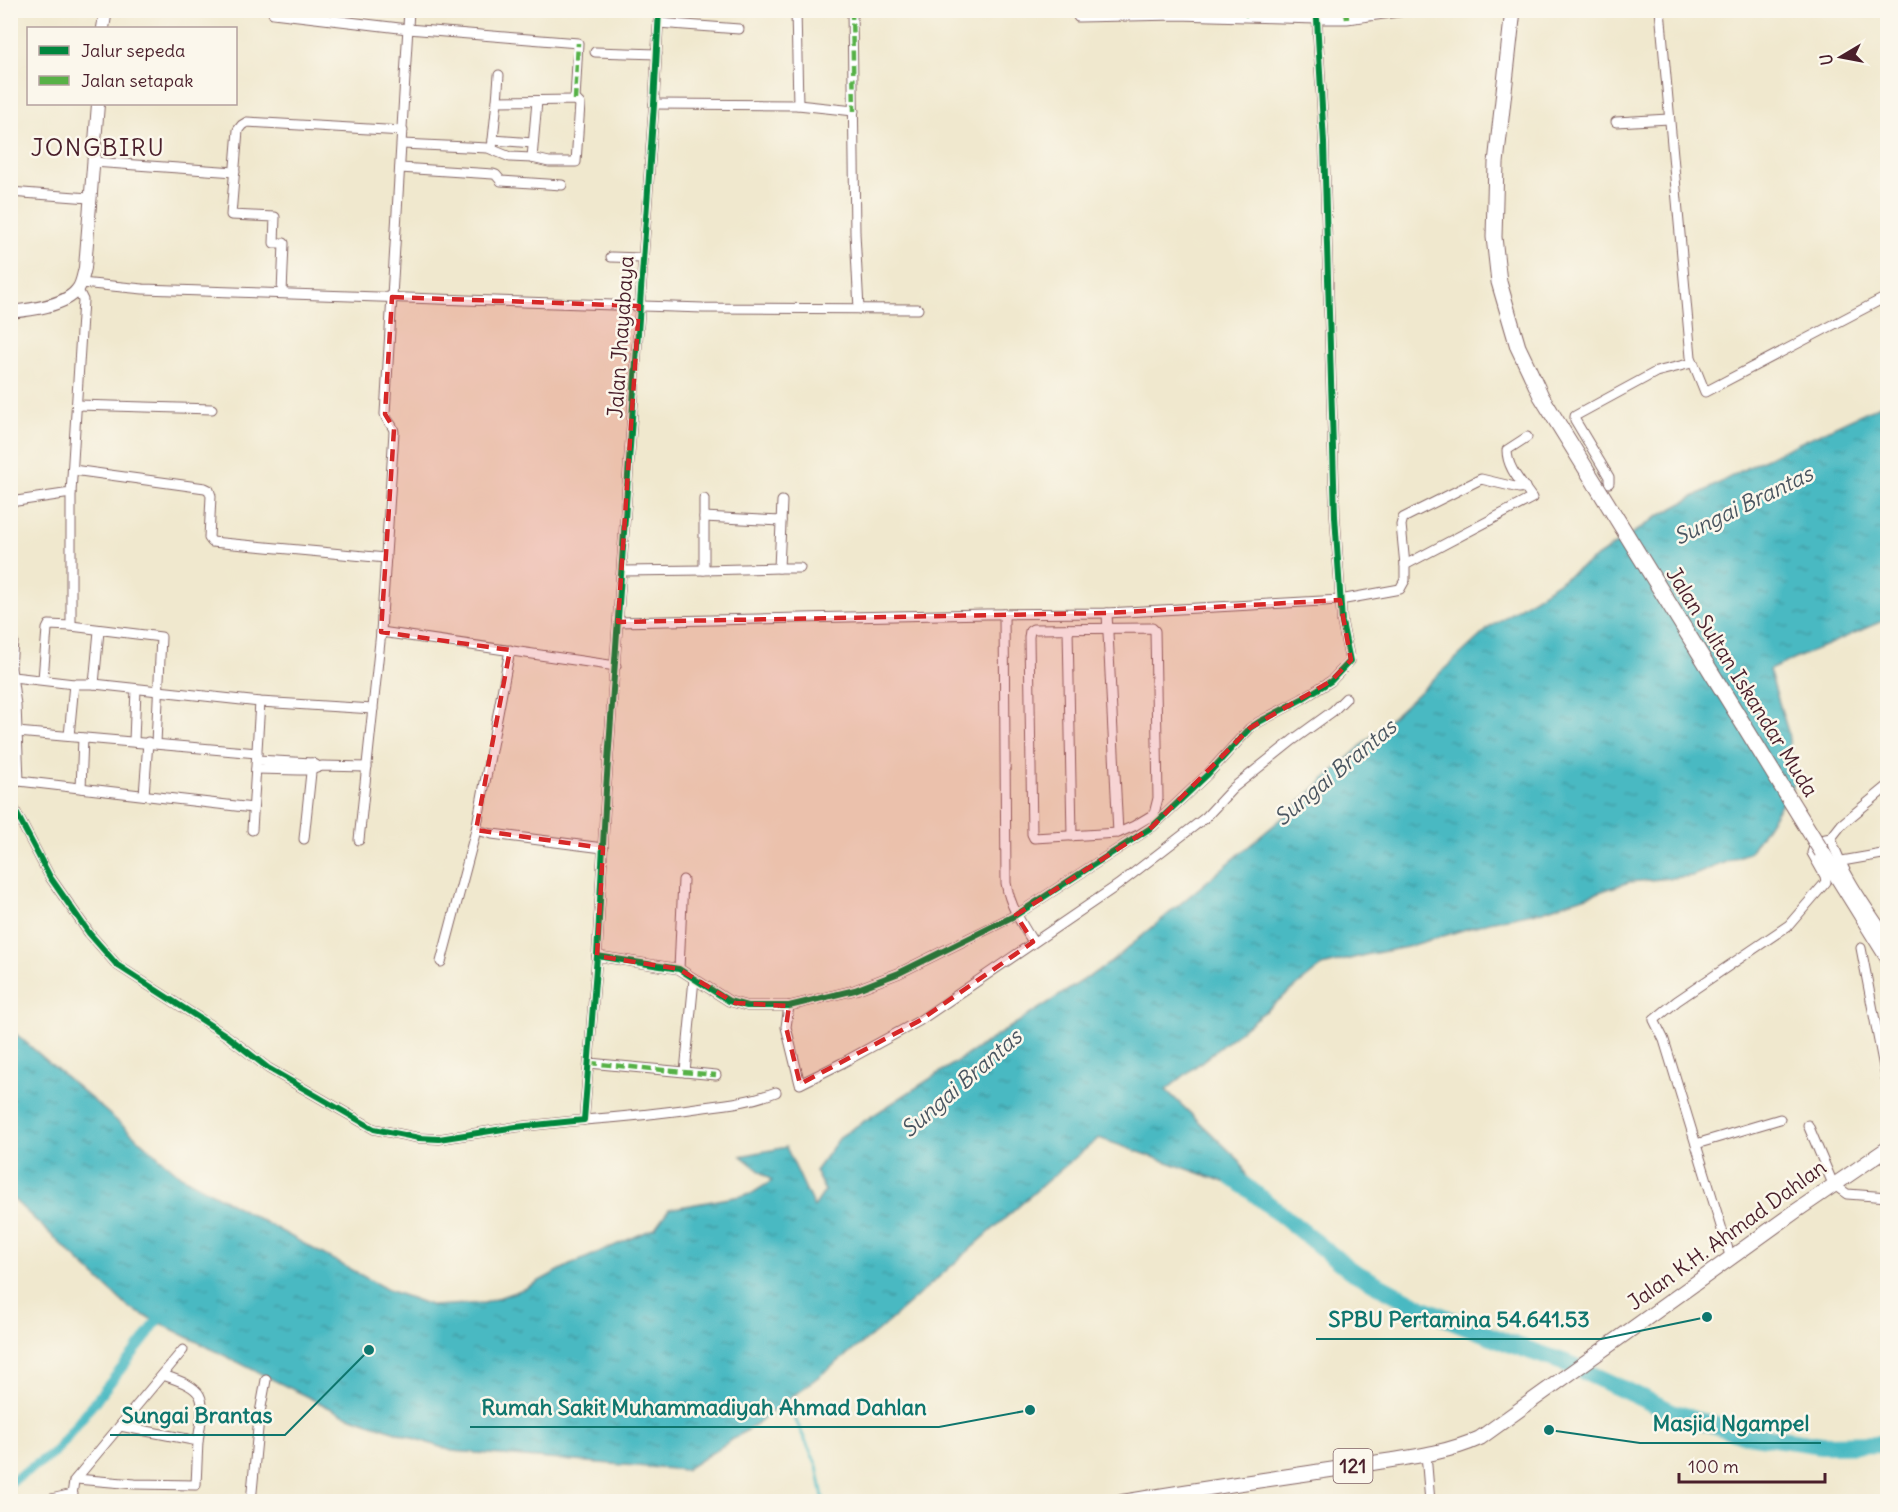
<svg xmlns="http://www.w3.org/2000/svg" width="1898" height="1512" viewBox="0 0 1898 1512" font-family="Delius,sans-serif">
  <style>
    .water { fill: url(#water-ripples); stroke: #4a6c76; stroke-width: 1.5 }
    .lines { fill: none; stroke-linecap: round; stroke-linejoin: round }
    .stream { stroke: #4ab9c2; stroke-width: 3 }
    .canal { stroke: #4ab9c2; stroke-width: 10 }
    .river { stroke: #4ab9c2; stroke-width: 18 }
    .minor-casing { stroke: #846564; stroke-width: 11 }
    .tertiary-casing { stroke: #846564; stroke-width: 13 }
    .secondary-casing { stroke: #846564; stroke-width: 14 }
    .primary-casing { stroke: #846564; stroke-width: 16 }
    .trunk-casing { stroke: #846564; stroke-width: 17 }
    .minor { stroke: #fff; stroke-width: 9 }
    .tertiary { stroke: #fff; stroke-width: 10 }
    .secondary { stroke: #fff; stroke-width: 12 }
    .primary { stroke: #fff; stroke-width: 14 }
    .trunk { stroke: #fff; stroke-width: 15 }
    .trunk-bridge-casing { stroke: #846564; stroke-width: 17; stroke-linecap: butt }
    .trunk-bridge { stroke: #fff; stroke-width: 15 }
    .quiet { stroke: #57b146; stroke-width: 4.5; stroke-dasharray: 9 4.5; stroke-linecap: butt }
    .cycleway-casing { stroke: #fbf7ec; stroke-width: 10 }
    .cycleway { stroke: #00873e; stroke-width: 6 }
    .marked { fill: #d62828; fill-opacity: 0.2; stroke: #d62828; stroke-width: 4.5; stroke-dasharray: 12 8; stroke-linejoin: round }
    .labels { text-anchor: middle; stroke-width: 5; stroke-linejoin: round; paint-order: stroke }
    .shield { fill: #fbf7ec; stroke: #7f6065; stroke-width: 1.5 }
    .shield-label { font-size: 20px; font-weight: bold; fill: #4a1f2b }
    .street-label { font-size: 21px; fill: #4a1f2b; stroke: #fbf7ec }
    .water-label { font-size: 22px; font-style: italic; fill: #4a5560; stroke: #fbf7ec }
    .quarter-label { font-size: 24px; letter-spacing: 1.5px; fill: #4a1f2b; stroke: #fbf7ec }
    .leader { fill: none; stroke: #0f766e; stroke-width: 2 }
    .callout-dot { fill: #0f766e; stroke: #fbf7ec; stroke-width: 2 }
    .callout-label { font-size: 22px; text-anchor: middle; font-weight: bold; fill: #0f766e; stroke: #fbf7ec; stroke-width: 5; stroke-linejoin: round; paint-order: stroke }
  </style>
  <defs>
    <pattern id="water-ripples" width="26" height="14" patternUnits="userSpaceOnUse" patternTransform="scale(1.5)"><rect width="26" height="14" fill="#4ab9c2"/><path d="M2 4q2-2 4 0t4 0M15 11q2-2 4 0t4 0" fill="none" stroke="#40969e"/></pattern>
  </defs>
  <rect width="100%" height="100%" fill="#fbf7ec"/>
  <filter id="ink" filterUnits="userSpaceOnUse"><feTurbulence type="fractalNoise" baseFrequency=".0167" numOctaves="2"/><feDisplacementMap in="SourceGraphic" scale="12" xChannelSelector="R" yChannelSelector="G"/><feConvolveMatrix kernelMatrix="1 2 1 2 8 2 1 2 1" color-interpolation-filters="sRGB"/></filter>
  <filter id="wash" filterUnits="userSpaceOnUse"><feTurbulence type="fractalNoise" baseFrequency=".008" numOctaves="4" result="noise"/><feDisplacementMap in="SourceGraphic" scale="24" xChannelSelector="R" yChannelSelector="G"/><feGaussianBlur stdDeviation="1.35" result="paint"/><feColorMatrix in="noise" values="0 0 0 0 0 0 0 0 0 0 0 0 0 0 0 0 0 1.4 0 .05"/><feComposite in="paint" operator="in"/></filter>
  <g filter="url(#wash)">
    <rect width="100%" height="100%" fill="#f0e8ce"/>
    <!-- water -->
    <path class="water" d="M 1887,402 L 1887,619 L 1769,670 L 1788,732 L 1794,784 L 1750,852 L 1692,876 L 1629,882 L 1542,911 L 1489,922 L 1407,947 L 1365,955 L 1322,966 L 1166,1090 L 1240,1161 L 1253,1192 L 1099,1138 L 1047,1181 L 877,1332 L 755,1425 L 685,1470 L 452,1451 L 340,1413 L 129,1308 L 11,1197 L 10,1029 L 181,1176 L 388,1290 L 433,1306 L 484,1303 L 526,1288 L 570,1265 L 655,1228 L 669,1209 L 751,1194 L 772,1181 L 741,1156 L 786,1147 L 814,1207 L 825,1191 L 815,1171 L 841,1136 L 1110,963 L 1287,814 L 1490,627 L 1659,516 L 1754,464 Z"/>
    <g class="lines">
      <!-- stream -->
      <path class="stream" d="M 785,1397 L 817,1466 L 824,1502"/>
      <!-- canal -->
      <path class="canal" d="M 10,1482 L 54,1453 L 144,1340 L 164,1310"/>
      <!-- river -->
      <path class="river" d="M 1233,1178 L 1253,1192 L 1350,1270 L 1422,1308 L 1508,1343 L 1566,1363 L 1672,1412 L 1740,1433 L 1822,1445 L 1888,1444"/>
    </g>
  </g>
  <g filter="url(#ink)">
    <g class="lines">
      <!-- minor casing -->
      <g class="minor-casing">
        <g id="minor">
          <path d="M 796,10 L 798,105"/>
          <path d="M 852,10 L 855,233 L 859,309"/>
          <path d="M 1660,10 L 1691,357 L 1705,392 L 1888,296"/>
          <path d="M 273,13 L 408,29 L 578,43 L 575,100"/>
          <path d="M 1078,17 L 1178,15 L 1317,19 L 1347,19 L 1413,10"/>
          <path d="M 658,23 L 739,29"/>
          <path d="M 595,52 L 657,54"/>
          <path d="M 497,101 L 499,75"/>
          <path d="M 654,104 L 798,105 L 854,111"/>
          <path d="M 1616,122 L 1669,119"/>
          <path d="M 493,140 L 533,143"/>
          <path d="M 402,144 L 488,148 L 510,157 L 532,158"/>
          <path d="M 492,149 L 497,101 L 576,100 L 580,104 L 576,162 L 549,162 L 532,158 L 537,101"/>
          <path d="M 93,162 L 235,172"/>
          <path d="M 400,168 L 493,174 L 496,175 L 501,181 L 562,185"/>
          <path d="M 10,192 L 89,198"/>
          <path d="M 611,257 L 642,258"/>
          <path d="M 81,283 L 143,289 L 703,308 L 918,309"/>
          <path d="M 282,293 L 284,243 L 274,243 L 275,217 L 231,215 L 238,130 L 242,125 L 247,122 L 403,131"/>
          <path d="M 78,405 L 212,409"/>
          <path d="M 73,470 L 205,488 L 209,490 L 211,496 L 209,538 L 212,542 L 386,558"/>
          <path d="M 1609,483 L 1609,477 L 1575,420 L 1575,416 L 1656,372 L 1692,363"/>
          <path d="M 71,493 L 71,626"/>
          <path d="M 704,499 L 704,570 L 779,568 L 782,501"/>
          <path d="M 10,502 L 71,493 L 83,300 L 78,290"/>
          <path d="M 704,517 L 781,521"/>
          <path d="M 1405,565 L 1401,525 L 1403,518 L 1481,479 L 1519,488 L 1525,487"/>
          <path d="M 779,568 L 800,568"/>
          <path d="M 622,571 L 704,570"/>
          <path d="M 1107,613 L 1118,833"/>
          <path d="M 1004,614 L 1006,883 C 1010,906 1021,923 1033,942"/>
          <path d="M 618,622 L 987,614 L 1107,613 L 1340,600 L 1400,589 L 1405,580 L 1405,565 L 1532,498 C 1522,483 1507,469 1507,450 L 1527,437"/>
          <path d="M 10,625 L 13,641 L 11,668 L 16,705 L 19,781"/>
          <path d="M 1152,628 L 1155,631 L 1158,798 L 1154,814 L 1134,826 L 1118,833 L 1034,838 L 1032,834 L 1029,637 L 1030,631 L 1033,629 Z"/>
          <path d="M 1068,629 L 1072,836"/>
          <path d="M 381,632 L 616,666"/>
          <path d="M 13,677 L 74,684 L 94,684 L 260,702 L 373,709"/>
          <path d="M 43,679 L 47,629 L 49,625 L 71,626 L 161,637 L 156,743"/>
          <path d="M 94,684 L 99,631"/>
          <path d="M 17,732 L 257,753"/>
          <path d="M 69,736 L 74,684"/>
          <path d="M 134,741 L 136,689"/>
          <path d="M 257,760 L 312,763 L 316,765"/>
          <path d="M 256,769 L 299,770 L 311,770 L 322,766 L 367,767"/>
          <path d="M 10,788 L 19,781 L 253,808"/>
          <path d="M 81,788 L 83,738"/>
          <path d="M 144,795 L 148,742"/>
          <path d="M 10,801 L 50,877 L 89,933 L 117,965 L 227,1036 L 268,1068 L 374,1129 L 419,1138 L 439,1139 L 516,1127 L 584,1120 L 597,956 L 606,790 L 654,104 L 659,10"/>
          <path d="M 252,830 L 260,702"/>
          <path d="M 476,830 L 510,650"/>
          <path d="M 1831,838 C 1842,873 1868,908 1888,938"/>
          <path d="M 304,839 L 312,763"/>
          <path d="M 359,840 L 381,632 L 394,432 C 394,425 386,421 385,414 L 409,10"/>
          <path d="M 1842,861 L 1888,853"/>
          <path d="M 1861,948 L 1888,1088"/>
          <path d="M 597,956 L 679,969 L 729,1001 L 747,1006 L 789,1006 L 855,990 L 899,973 L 1016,915 L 1152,827 L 1208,774 L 1250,728 L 1259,722 L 1302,699 L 1331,681 L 1350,661 L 1342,622 L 1335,516 L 1324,143 L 1317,19"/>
          <path d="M 441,962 L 476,830 L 492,834 L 603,848"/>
          <path d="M 679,969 L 683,880"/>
          <path d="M 789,1006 L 786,1027 L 800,1084 L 842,1063 L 919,1021 L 1118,885 L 1206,817 L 1233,788 L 1293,740 L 1333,711 L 1346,698"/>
          <path d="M 589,1063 L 716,1075"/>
          <path d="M 685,1072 L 694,979"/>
          <path d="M 584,1120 C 624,1117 664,1113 704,1107 C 729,1104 753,1101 776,1092"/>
          <path d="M 1808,1125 L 1833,1184 L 1847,1194 L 1888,1197"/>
          <path d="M 1696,1144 L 1780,1119"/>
          <path d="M 1731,1259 L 1664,1040 L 1654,1020 L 1677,1001 L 1789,925 L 1826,882 L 1825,876 L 1812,853 L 1814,847 L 1821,840 L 1831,838 L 1842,824 L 1888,786"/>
          <path d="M 163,1375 C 208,1390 205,1395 198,1441"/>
          <path d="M 1426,1454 L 1430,1502"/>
          <path d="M 76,1479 L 135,1484 L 196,1485 L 198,1441 L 120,1426"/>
          <path d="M 38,1502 L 73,1494"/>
          <path d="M 71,1502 L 74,1481 L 183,1350"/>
          <path d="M 251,1502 L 259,1418 L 266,1380"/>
        </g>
      </g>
      <!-- tertiary casing -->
      <g class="tertiary-casing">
        <path id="tertiary" d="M 1195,1502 L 1196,1489"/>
      </g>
      <!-- secondary casing -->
      <g class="secondary-casing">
        <g id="secondary">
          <path d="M 103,28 L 106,10"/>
          <path d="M 10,312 C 29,310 65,306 77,290 C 82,285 83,275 85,268 L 98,104"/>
        </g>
      </g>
      <!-- primary casing -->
      <g class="primary-casing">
        <path id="primary" d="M 1122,1502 C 1201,1488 1281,1478 1361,1465 C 1401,1458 1443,1455 1480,1438 L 1796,1211 L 1888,1148"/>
      </g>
      <!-- trunk casing -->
      <g class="trunk-casing">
        <g id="trunk">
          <path d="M 1513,10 L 1496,163 L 1494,237 L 1499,282 L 1518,347 L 1529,370 L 1541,396 L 1596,485"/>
          <path d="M 1822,852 L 1888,958"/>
        </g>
      </g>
      <!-- minor -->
      <use href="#minor" class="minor"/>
      <!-- tertiary -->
      <use href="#tertiary" class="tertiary"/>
      <!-- secondary -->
      <use href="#secondary" class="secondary"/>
      <!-- primary -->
      <use href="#primary" class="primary"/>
      <!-- trunk -->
      <use href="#trunk" class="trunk"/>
      <!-- trunk-bridge casing -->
      <g class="trunk-bridge-casing">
        <path id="trunk-bridge" d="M 1596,485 L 1822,852"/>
      </g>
      <!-- trunk-bridge -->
      <use href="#trunk-bridge" class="trunk-bridge"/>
      <!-- quiet -->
      <g class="quiet">
        <path d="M 852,10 L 854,111"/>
        <path d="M 1247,10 L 1247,17"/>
        <path d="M 1346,10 L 1347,19"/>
        <path d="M 575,100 L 578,43"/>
        <path d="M 589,1063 L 716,1075"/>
      </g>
      <!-- cycleway casing -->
      <g class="cycleway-casing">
        <g id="cycleway">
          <path d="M 10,801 L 50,877 L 89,933 L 117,965 L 227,1036 L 268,1068 L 374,1129 L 419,1138 L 439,1139 L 516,1127 L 584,1120 L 597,956 L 606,790 L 654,104 L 659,10"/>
          <path d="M 597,956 L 679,969 L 729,1001 L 747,1006 L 789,1006 L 855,990 L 899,973 L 1016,915 L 1152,827 L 1208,774 L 1250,728 L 1259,722 L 1302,699 L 1331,681 L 1350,661 L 1342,622 L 1335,516 L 1324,143 L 1317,19"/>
        </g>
      </g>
      <!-- cycleway -->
      <use href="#cycleway" class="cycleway"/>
    </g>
  </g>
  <!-- marked area -->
  <path class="marked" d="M 392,297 L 639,306 L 618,622 L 1107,613 L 1340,600 L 1351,660 L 1331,681 L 1250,728 L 1152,827 L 1016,915 L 1033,942 L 919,1021 L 800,1084 L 786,1027 L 789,1006 L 735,1003 L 679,969 L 597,956 L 603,848 L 476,830 L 510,650 L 381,632 L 394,429 L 385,414 Z"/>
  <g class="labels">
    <!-- shield labels -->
    <rect class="shield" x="1333.5" y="1449" width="39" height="34" rx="4.5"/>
    <g class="shield-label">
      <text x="1353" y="1473">121</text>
    </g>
    <!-- street labels -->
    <g class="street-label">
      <text transform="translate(621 337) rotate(-86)" y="7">Jalan Jhayabaya</text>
      <text transform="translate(1742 682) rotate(58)" y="7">Jalan Sultan Iskandar Muda</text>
      <text transform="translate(1727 1235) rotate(-36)" y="7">Jalan K.H. Ahmad Dahlan</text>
    </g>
    <!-- water labels -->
    <g class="water-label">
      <text transform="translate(1743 505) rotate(-26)" y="8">Sungai Brantas</text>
      <text transform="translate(1335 772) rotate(-40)" y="8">Sungai Brantas</text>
      <text transform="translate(961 1083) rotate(-41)" y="8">Sungai Brantas</text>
    </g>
    <!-- quarter labels -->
    <g class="quarter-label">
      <text x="98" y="156">JONGBIRU</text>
    </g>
  </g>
  <!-- callouts -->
  <path class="leader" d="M1707 1317L1601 1339H1316M1030 1410L939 1427H470M369 1350L285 1435H110M1549 1430L1640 1443H1821"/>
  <g class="callout-dot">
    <circle cx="1707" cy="1317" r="6"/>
    <circle cx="1030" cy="1410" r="6"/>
    <circle cx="369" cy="1350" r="6"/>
    <circle cx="1549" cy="1430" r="6"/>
  </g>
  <g class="callout-label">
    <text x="1459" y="1327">SPBU Pertamina 54.641.53</text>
    <text x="704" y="1415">Rumah Sakit Muhammadiyah Ahmad Dahlan</text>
    <text x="197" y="1423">Sungai Brantas</text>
    <text x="1731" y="1431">Masjid Ngampel</text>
  </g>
  <!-- margin -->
  <rect width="1898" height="1512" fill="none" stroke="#fbf7ec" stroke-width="36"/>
  <!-- legend -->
  <rect x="27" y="27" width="210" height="78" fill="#fbf7ec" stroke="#b4a19f" stroke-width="1.5"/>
  <rect x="39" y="46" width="30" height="9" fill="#00873e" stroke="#b4a19f" stroke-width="1.5"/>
  <text x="81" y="57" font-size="18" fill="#4a1f2b">Jalur sepeda</text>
  <rect x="39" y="76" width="30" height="9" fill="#57b146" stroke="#b4a19f" stroke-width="1.5"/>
  <text x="81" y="87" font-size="18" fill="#4a1f2b">Jalan setapak</text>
  <!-- north arrow -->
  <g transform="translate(1841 57) rotate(260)" stroke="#fbf7ec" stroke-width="4.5" paint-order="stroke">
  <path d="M0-4.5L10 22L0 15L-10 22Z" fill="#4a1f2b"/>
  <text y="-9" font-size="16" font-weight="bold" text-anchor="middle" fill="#4a1f2b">U</text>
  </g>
  <!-- scale -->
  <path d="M1679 1473v9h146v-9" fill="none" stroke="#4a1f2b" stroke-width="3"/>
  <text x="1688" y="1473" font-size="18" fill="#4a1f2b" stroke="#fbf7ec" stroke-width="4.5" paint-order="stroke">100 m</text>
</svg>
